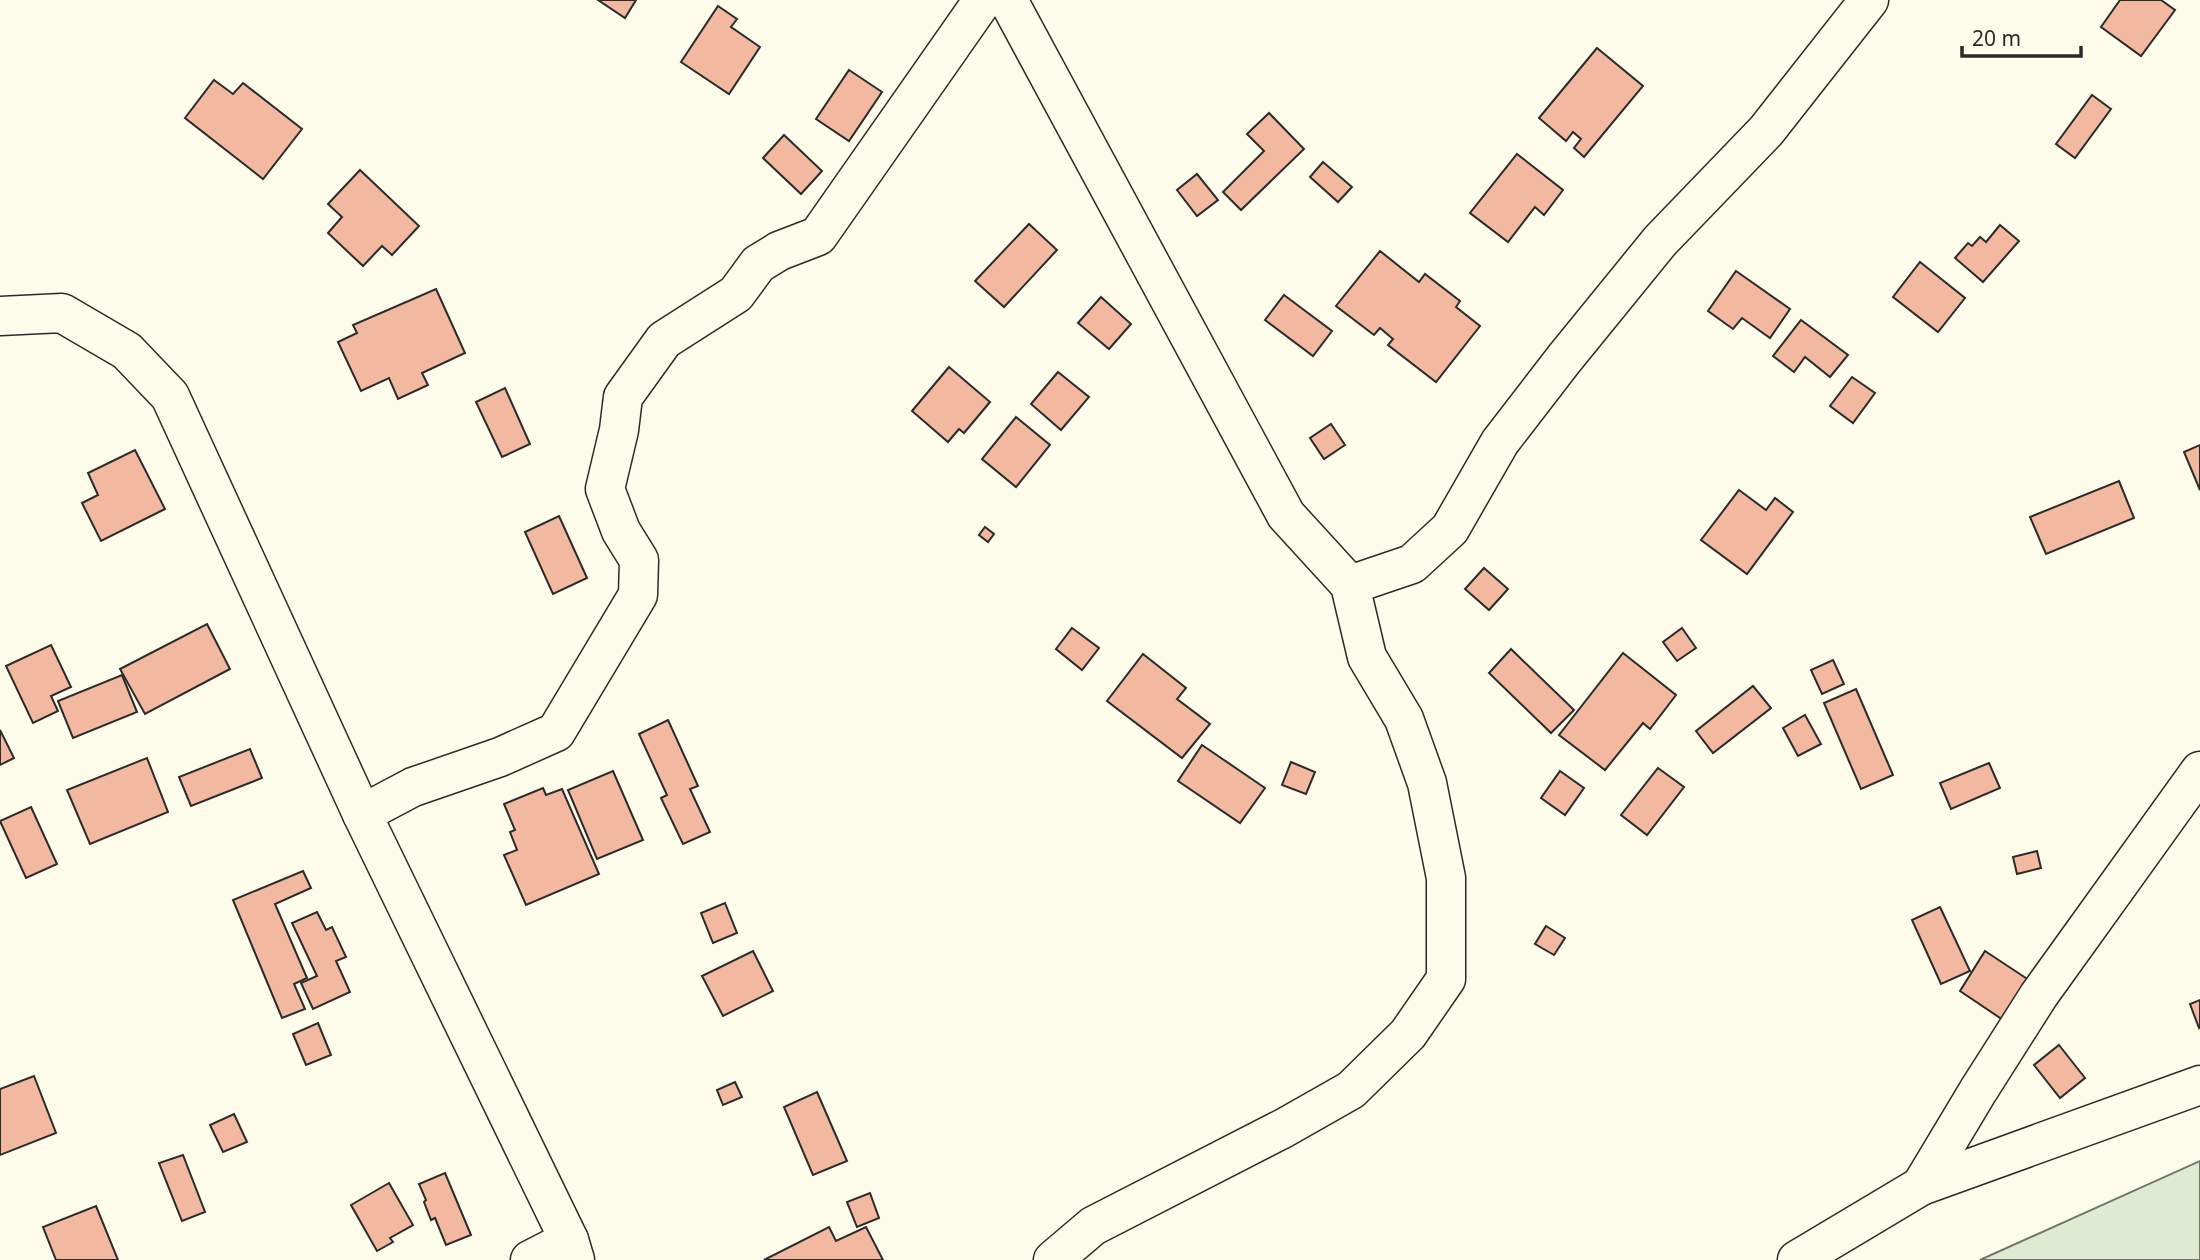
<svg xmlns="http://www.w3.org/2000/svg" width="2200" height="1260" viewBox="0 0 2200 1260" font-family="'Noto Sans',sans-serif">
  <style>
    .grass { fill: #deebd1; stroke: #74746e; stroke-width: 2 }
    .building { fill: #f2b8a0; stroke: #2b2b2b; stroke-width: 2 }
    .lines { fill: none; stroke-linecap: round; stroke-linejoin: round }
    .minor-casing { stroke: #2b2b2b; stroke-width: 41 }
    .minor { stroke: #fdfbea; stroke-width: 38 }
  </style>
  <rect width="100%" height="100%" fill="#fdfbea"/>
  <!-- grass -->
  <path class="grass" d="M 2200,1161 L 2200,1260 L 1980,1260 Z"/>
  <!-- building -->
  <g class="building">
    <path d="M 598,0 L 636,0 L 625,18 Z"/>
    <path d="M 2120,0 L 2161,0 L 2175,10 L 2141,56 L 2101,27 Z"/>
    <path d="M 718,6 L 737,19 L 731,27 L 760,47 L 729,94 L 681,62 Z"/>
    <path d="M 1597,48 L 1643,86 L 1584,157 L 1574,148 L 1581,139 L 1573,132 L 1566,141 L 1539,118 Z"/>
    <path d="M 849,70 L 882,92 L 849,141 L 816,119 Z"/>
    <path d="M 214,80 L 233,94 L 243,83 L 302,129 L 263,179 L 185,118 Z"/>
    <path d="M 2092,95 L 2111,109 L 2075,158 L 2056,144 Z"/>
    <path d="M 1269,113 L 1304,149 L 1241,210 L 1223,192 L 1264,151 L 1247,134 Z"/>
    <path d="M 784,135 L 822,171 L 801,194 L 763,158 Z"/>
    <path d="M 1517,154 L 1563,190 L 1544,215 L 1535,207 L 1508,242 L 1470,213 Z"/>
    <path d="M 1323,162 L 1352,187 L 1338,202 L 1310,177 Z"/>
    <path d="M 360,170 L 419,226 L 392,255 L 382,246 L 363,266 L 328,233 L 342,217 L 328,204 Z"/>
    <path d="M 1197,174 L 1218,200 L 1197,216 L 1177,190 Z"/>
    <path d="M 1029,224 L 1057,250 L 1004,307 L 975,281 Z"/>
    <path d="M 2000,225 L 2019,241 L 1983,282 L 1955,258 L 1968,243 L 1972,246 L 1980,237 L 1986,242 Z"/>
    <path d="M 1380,251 L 1419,282 L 1425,274 L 1460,301 L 1456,307 L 1480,326 L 1436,382 L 1388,345 L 1393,339 L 1380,328 L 1374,335 L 1336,306 Z"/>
    <path d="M 1920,262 L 1965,298 L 1938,332 L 1893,297 Z"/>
    <path d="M 1736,271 L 1790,309 L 1770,338 L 1742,318 L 1733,329 L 1708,311 Z"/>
    <path d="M 436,289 L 465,353 L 422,373 L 428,385 L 398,399 L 389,378 L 361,391 L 338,342 L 357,333 L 353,325 Z"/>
    <path d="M 1284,295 L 1332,331 L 1313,356 L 1265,320 Z"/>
    <path d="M 1101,297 L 1131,324 L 1109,349 L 1078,323 Z"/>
    <path d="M 1801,320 L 1848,355 L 1830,377 L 1805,357 L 1794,372 L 1773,356 Z"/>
    <path d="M 949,367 L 990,402 L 964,433 L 959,429 L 948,442 L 912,411 Z"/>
    <path d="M 1058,372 L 1089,397 L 1061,430 L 1031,404 Z"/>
    <path d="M 1852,377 L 1875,393 L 1853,423 L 1830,406 Z"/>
    <path d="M 505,388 L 530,444 L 502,457 L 476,402 Z"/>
    <path d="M 1016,417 L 1050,445 L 1016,487 L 982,459 Z"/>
    <path d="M 1331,424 L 1345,445 L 1324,459 L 1310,438 Z"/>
    <path d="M 2200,445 L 2200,490 L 2184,452 Z"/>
    <path d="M 135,450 L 165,509 L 101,541 L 82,503 L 98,495 L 88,473 Z"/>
    <path d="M 2119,481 L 2134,518 L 2046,554 L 2030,517 Z"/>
    <path d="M 1739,490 L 1766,510 L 1775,498 L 1793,512 L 1747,574 L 1701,540 Z"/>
    <path d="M 559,516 L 587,578 L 553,594 L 525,532 Z"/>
    <path d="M 985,527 L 994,534 L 988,542 L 979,535 Z"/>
    <path d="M 1484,568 L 1508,589 L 1489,610 L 1465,589 Z"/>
    <path d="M 207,624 L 230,669 L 145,714 L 120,669 Z"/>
    <path d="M 1072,628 L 1099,648 L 1082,670 L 1056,649 Z"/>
    <path d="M 1682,628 L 1696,648 L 1677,661 L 1663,642 Z"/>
    <path d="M 51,645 L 71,687 L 51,696 L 58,711 L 33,723 L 6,666 Z"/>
    <path d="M 1511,649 L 1574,710 L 1551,733 L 1489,673 Z"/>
    <path d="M 1623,653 L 1676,695 L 1650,729 L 1643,723 L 1605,770 L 1559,735 Z"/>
    <path d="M 1143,654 L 1186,688 L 1177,699 L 1210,724 L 1182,758 L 1107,701 Z"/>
    <path d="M 1833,660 L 1844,684 L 1822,694 L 1811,670 Z"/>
    <path d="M 122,675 L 137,712 L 73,738 L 58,701 Z"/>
    <path d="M 1753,686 L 1771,708 L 1713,753 L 1696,731 Z"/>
    <path d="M 1856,689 L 1893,775 L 1861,789 L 1824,703 Z"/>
    <path d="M 1805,715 L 1821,744 L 1798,756 L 1783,728 Z"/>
    <path d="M 668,720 L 698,786 L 690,789 L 710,832 L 683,844 L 661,798 L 667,795 L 639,734 Z"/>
    <path d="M 0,730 L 14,758 L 0,765 Z"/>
    <path d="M 1202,745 L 1265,788 L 1240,823 L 1178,781 Z"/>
    <path d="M 250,749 L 262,778 L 191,806 L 179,777 Z"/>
    <path d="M 147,758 L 168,812 L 90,844 L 67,790 Z"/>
    <path d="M 1291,762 L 1315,772 L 1306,794 L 1282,785 Z"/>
    <path d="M 1989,763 L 2000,788 L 1951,809 L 1940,783 Z"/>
    <path d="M 1658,768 L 1684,787 L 1647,835 L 1621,815 Z"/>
    <path d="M 613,771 L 643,840 L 597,859 L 568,790 Z"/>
    <path d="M 1560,771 L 1584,788 L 1565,815 L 1541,798 Z"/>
    <path d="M 543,788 L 546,795 L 562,789 L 599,874 L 526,905 L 504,855 L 517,850 L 510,832 L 515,830 L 504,804 Z"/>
    <path d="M 31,807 L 57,864 L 26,878 L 0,821 Z"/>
    <path d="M 2037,851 L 2041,868 L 2017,874 L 2013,857 Z"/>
    <path d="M 303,871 L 311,888 L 275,904 L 307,978 L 294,984 L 305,1009 L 282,1018 L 233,900 Z"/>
    <path d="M 725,903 L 737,933 L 713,943 L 701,913 Z"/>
    <path d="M 1940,907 L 1970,971 L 1941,984 L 1912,920 Z"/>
    <path d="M 317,912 L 326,930 L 332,927 L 346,957 L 336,961 L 350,992 L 313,1009 L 301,983 L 317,976 L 292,923 Z"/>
    <path d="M 1546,926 L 1565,938 L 1554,955 L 1535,944 Z"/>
    <path d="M 753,951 L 773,991 L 723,1016 L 702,976 Z"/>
    <path d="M 1985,951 L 2035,984 L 2009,1024 L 1960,991 Z"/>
    <path d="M 2200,1000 L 2200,1027 L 2199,1028 L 2190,1004 Z"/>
    <path d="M 318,1023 L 331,1055 L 306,1065 L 293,1034 Z"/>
    <path d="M 2059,1045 L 2085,1078 L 2060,1098 L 2034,1065 Z"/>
    <path d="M 34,1076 L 56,1133 L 0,1155 L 0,1089 Z"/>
    <path d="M 735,1082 L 742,1097 L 723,1105 L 717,1090 Z"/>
    <path d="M 817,1092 L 847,1161 L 813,1175 L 784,1107 Z"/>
    <path d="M 234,1114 L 247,1142 L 223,1152 L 210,1125 Z"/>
    <path d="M 183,1155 L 205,1212 L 182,1221 L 159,1163 Z"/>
    <path d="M 445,1173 L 471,1235 L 446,1245 L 435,1218 L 431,1220 L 424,1202 L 426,1200 L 419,1184 Z"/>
    <path d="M 389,1183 L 413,1225 L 390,1238 L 393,1242 L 377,1251 L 351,1205 Z"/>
    <path d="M 870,1193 L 879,1218 L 857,1227 L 847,1202 Z"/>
    <path d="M 96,1206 L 118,1260 L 56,1260 L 43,1227 Z"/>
    <path d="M 829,1227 L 836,1241 L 866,1227 L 883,1260 L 764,1260 Z"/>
  </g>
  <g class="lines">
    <!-- minor casing -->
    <g class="minor-casing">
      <g id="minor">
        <path d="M 1008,0 L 1286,515 L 1350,585 L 1367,657 L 1404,719 L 1427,783 L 1446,878 L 1446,979 L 1408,1034 L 1351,1090 L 1284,1128 L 1093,1226 L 1053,1260"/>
        <path d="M 0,316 L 62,313 L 127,351 L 170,396 L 362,814 L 569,1240 L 575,1260"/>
        <path d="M 1350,585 L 1412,564 L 1450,529 L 1500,442 L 1564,359 L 1660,241 L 1766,131 L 1869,0"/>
        <path d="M 362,814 L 413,787 L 500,757 L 556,732 L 638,595 L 639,560 L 621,531 L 605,489 L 619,430 L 623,397 L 664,340 L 736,294 L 758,264 L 779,251 L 818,236 L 983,0"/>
        <path d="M 1921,1186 L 1978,1091 L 2039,995 L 2200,771"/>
        <path d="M 530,1260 L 569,1240"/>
        <path d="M 1797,1260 L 1921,1186 L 2200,1085"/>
      </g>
    </g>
    <!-- minor -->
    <use href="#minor" class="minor"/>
  </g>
  <!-- scale -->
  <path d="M1962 46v10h119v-10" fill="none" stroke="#2b2b2b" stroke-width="3.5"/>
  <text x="1972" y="46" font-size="21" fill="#2b2b2b" stroke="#fdfbea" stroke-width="5" paint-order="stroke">20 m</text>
</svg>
